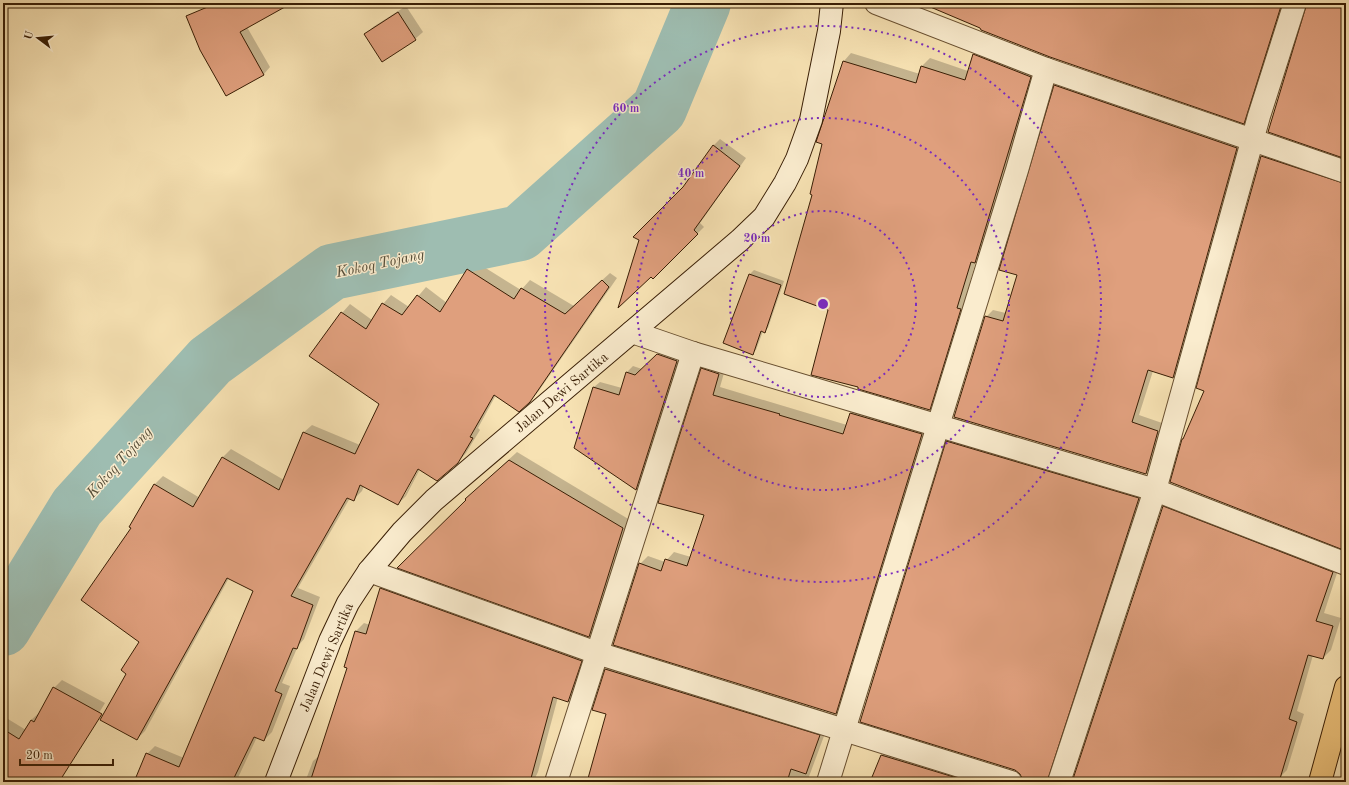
<svg xmlns="http://www.w3.org/2000/svg" width="1349" height="785" viewBox="0 0 1349 785" font-family="'Old Standard TT',serif">
  <style>
    .shadow { fill: #0003; fill-rule: evenodd }
    .lines { fill: none; stroke-linecap: round; stroke-linejoin: round }
    .river { stroke: #9ebdb1; stroke-width: 56 }
    .building { fill: #df9f7d; stroke: #391e05 }
    .street-casing { stroke: #684f30; stroke-width: 24 }
    .secondary-casing { stroke: #391e05; stroke-width: 24 }
    .primary-casing { stroke: #391e05; stroke-width: 24 }
    .street { stroke: #faecce; stroke-width: 22 }
    .secondary { stroke: #faecce; stroke-width: 22 }
    .primary { stroke: #ecc17a; stroke-width: 22 }
    .ring { fill: none; stroke: #7b2cbf; stroke-width: 2; stroke-dasharray: 2 4 }
    .labels { text-anchor: middle; stroke-width: 3; stroke-linejoin: round; paint-order: stroke }
    .street-label { font-size: 14px; fill: #391e05; stroke: #faecce }
    .water-label { font-size: 15px; font-style: italic; fill: #574e39; stroke: #faecce }
    .centre { fill: #7b2cbf; stroke: #faecce; stroke-width: 2 }
    .ring-label { font-size: 12px; text-anchor: middle; font-weight: bold; fill: #7b2cbf; stroke: #faecce; stroke-width: 3; stroke-linejoin: round; paint-order: stroke }
  </style>
  <rect width="100%" height="100%" fill="#f7e2b3"/>
  <filter id="stains"><feTurbulence type="fractalNoise" baseFrequency=".005" numOctaves="4"/><feColorMatrix values="0 0 0 0 .2 0 0 0 0 .09 0 0 0 0 .02 0 0 0 .5 -.17"/></filter>
  <radialGradient id="worn" r=".72"><stop offset=".6" stop-color="#630" stop-opacity="0"/><stop offset="1" stop-color="#630" stop-opacity=".3"/></radialGradient>
  <!-- shadow -->
  <g class="shadow">
    <path d="M 232,3 L 289,3 L 247,27 L 270,67 L 264,74 L 226,94 Z"/>
    <path d="M 928,3 L 1287,3 L 1252,114 L 1244,123 L 980,27 Z"/>
    <path d="M 406,6 L 423,32 L 415,39 L 366,34 L 373,27 Z"/>
    <path d="M 982,47 L 1038,69 L 983,254 L 976,261 L 965,300 L 968,301 L 937,401 L 929,409 L 829,309 L 814,194 L 823,143 L 818,142 L 844,61 L 851,53 L 920,74 L 922,66 L 930,58 L 968,71 L 974,55 Z"/>
    <path d="M 1062,79 L 1244,141 L 1180,370 L 1173,377 L 1153,371 L 1139,415 L 1165,424 L 1153,466 L 1146,473 L 986,317 L 993,310 L 1006,313 L 1018,274 L 1055,86 Z"/>
    <path d="M 720,139 L 746,158 L 700,223 L 704,227 L 653,278 L 683,188 L 713,146 Z"/>
    <path d="M 1270,148 L 1346,174 L 1346,550 L 1205,390 L 1262,156 Z"/>
    <path d="M 476,262 L 521,290 L 530,280 L 574,306 L 610,273 L 617,278 L 538,392 L 529,401 L 496,395 L 478,428 L 480,430 L 466,453 L 458,462 L 420,469 L 406,496 L 398,504 L 364,486 L 362,491 L 354,499 L 350,498 L 298,588 L 320,597 L 304,639 L 298,646 L 282,683 L 290,686 L 272,732 L 264,740 L 257,737 L 237,780 L 239,780 L 238,782 L 135,782 L 147,754 L 155,746 L 184,758 L 255,591 L 229,578 L 145,731 L 137,739 L 141,642 L 133,528 L 130,526 L 155,484 L 163,476 L 200,498 L 223,457 L 231,449 L 284,480 L 303,433 L 312,425 L 360,445 L 380,404 L 342,313 L 350,304 L 372,320 L 383,304 L 391,295 L 409,307 L 426,287 L 447,303 L 468,270 ZM 419,464 L 421,465 L 404,496 L 402,496 Z"/>
    <path d="M 754,270 L 784,281 L 768,328 L 764,331 L 763,331 L 756,350 L 752,353 L 724,343 L 750,274 Z"/>
    <path d="M 664,348 L 683,355 L 642,483 L 636,489 L 594,387 L 600,382 L 622,388 L 627,372 L 633,366 L 642,369 Z"/>
    <path d="M 710,361 L 726,366 L 720,387 L 847,425 L 851,413 L 859,405 L 930,426 L 844,705 L 836,713 L 640,564 L 648,556 L 665,562 L 674,552 L 691,557 L 705,515 L 702,369 Z"/>
    <path d="M 955,434 L 1146,490 L 1057,782 L 1024,782 L 947,442 Z"/>
    <path d="M 517,452 L 630,520 L 597,628 L 589,636 L 466,499 Z"/>
    <path d="M 1172,499 L 1340,564 L 1324,613 L 1341,618 L 1331,650 L 1323,658 L 1313,655 L 1297,711 L 1304,714 L 1287,770 L 1279,778 L 1278,782 L 1073,782 L 1164,507 Z"/>
    <path d="M 388,581 L 589,653 L 576,693 L 568,701 L 558,697 L 538,772 L 533,782 L 305,782 L 313,761 L 320,755 L 349,668 L 345,666 L 356,631 L 364,623 L 370,625 L 380,589 Z"/>
    <path d="M 614,662 L 827,728 L 807,782 L 588,782 L 607,714 L 593,709 L 606,669 Z"/>
    <path d="M 62,680 L 105,703 L 57,782 L 3,782 L 3,724 L 8,719 L 26,730 L 31,720 L 40,712 L 54,688 Z"/>
    <path d="M 890,747 L 1002,782 L 871,782 L 882,755 Z"/>
  </g>
  <g class="lines">
    <!-- river -->
    <path class="river" d="M 3,628 L 77,507 L 210,361 L 332,272 L 520,233 L 659,109 L 703,3"/>
  </g>
  <!-- building -->
  <g class="building">
    <path d="M 217,3 L 292,3 L 240,32 L 264,75 L 226,96 L 200,50 L 186,16 Z"/>
    <path d="M 921,3 L 1282,3 L 1244,124 L 1050,57 L 981,30 L 980,28 Z"/>
    <path d="M 1307,3 L 1346,3 L 1346,159 L 1268,132 Z"/>
    <path d="M 398,12 L 416,40 L 382,62 L 364,34 Z"/>
    <path d="M 973,54 L 1031,77 L 975,263 L 971,262 L 957,308 L 961,309 L 930,410 L 858,389 L 858,387 L 811,375 L 828,310 L 784,294 L 812,195 L 810,194 L 822,144 L 816,142 L 843,61 L 916,83 L 921,66 L 965,80 Z"/>
    <path d="M 1054,85 L 1237,148 L 1173,378 L 1148,370 L 1132,422 L 1158,431 L 1146,474 L 954,417 L 985,316 L 1003,321 L 1017,275 L 999,270 Z"/>
    <path d="M 713,145 L 740,166 L 694,230 L 698,234 L 653,279 L 651,277 L 618,308 L 639,240 L 633,237 L 683,187 Z"/>
    <path d="M 1261,156 L 1346,184 L 1346,551 L 1170,482 L 1182,439 L 1183,439 L 1204,391 L 1196,388 Z"/>
    <path d="M 467,269 L 514,299 L 521,288 L 565,314 L 602,280 L 609,287 L 530,402 L 519,412 L 494,395 L 470,437 L 473,438 L 458,463 L 437,481 L 418,469 L 398,505 L 360,485 L 354,501 L 347,498 L 291,596 L 313,605 L 297,649 L 293,648 L 275,691 L 282,694 L 264,741 L 254,737 L 232,782 L 134,782 L 146,753 L 179,767 L 253,591 L 227,578 L 137,740 L 100,720 L 126,674 L 121,670 L 139,642 L 81,600 L 131,528 L 129,527 L 154,484 L 193,507 L 222,457 L 279,490 L 303,432 L 355,454 L 379,404 L 309,356 L 341,312 L 366,329 L 382,303 L 402,315 L 417,295 L 440,312 Z"/>
    <path d="M 749,274 L 781,285 L 765,333 L 761,331 L 753,355 L 723,343 Z"/>
    <path d="M 657,354 L 677,361 L 636,490 L 574,448 L 593,387 L 619,395 L 626,372 L 635,375 Z"/>
    <path d="M 701,368 L 719,374 L 713,395 L 780,414 L 779,415 L 843,434 L 850,413 L 922,434 L 836,714 L 613,645 L 639,563 L 661,571 L 665,559 L 687,566 L 704,515 L 658,503 Z"/>
    <path d="M 946,441 L 1139,498 L 1047,782 L 1023,781 L 1020,774 L 1015,770 L 860,722 Z"/>
    <path d="M 509,460 L 623,528 L 589,637 L 397,568 L 466,500 L 465,499 Z"/>
    <path d="M 1163,506 L 1333,572 L 1316,621 L 1333,626 L 1323,659 L 1308,655 L 1289,719 L 1297,722 L 1279,782 L 1072,782 Z"/>
    <path d="M 380,588 L 582,661 L 568,702 L 553,697 L 530,782 L 310,782 L 347,668 L 344,667 L 355,631 L 366,634 Z"/>
    <path d="M 605,669 L 820,735 L 806,774 L 791,769 L 787,782 L 587,782 L 606,714 L 592,710 Z"/>
    <path d="M 53,687 L 102,714 L 59,782 L 3,782 L 3,729 L 19,739 L 31,720 L 34,722 Z"/>
    <path d="M 881,755 L 967,781 L 967,782 L 870,782 Z"/>
  </g>
  <g class="lines">
    <!-- street casing -->
    <g class="street-casing">
      <g id="street">
        <path d="M 876,3 L 1046,69 L 1346,172"/>
        <path d="M 632,332 L 693,353 L 1155,490 L 1346,564"/>
        <path d="M 369,571 L 597,653 L 1011,782"/>
        <path d="M 556,782 L 693,353"/>
        <path d="M 828,782 L 1017,170 L 1046,69"/>
        <path d="M 1059,782 L 1155,490 L 1259,116 L 1295,3"/>
      </g>
    </g>
    <!-- secondary casing -->
    <g class="secondary-casing">
      <path id="secondary" d="M 276,782 L 330,641 L 348,603 L 369,571 L 402,532 L 434,500 L 740,240 L 764,217 L 785,183 L 797,159 L 811,120 L 829,31 L 832,3"/>
    </g>
    <!-- primary casing -->
    <g class="primary-casing">
      <path id="primary" d="M 1320,782 L 1346,687"/>
    </g>
    <!-- street -->
    <use href="#street" class="street"/>
    <!-- secondary -->
    <use href="#secondary" class="secondary"/>
    <!-- primary -->
    <use href="#primary" class="primary"/>
  </g>
  <!-- distance rings -->
  <g class="ring">
    <circle cx="823" cy="304" r="93"/>
    <circle cx="823" cy="304" r="186"/>
    <circle cx="823" cy="304" r="278"/>
  </g>
  <g class="labels">
    <!-- street labels -->
    <g class="street-label">
      <text transform="translate(561 392) rotate(-40)" y="5">Jalan Dewi Sartika</text>
      <text transform="translate(326 657) rotate(-67)" y="5">Jalan Dewi Sartika</text>
    </g>
    <!-- water labels -->
    <g class="water-label">
      <text transform="translate(380 263) rotate(-12)" y="5">Kokoq Tojang</text>
      <text transform="translate(119 462) rotate(-48)" y="5">Kokoq Tojang</text>
    </g>
  </g>
  <circle cx="823" cy="304" r="6" class="centre"/>
  <g class="ring-label">
    <text x="626" y="112">60 m</text>
    <text x="691" y="177">40 m</text>
    <text x="757" y="242">20 m</text>
  </g>
  <!-- margin -->
  <rect width="1349" height="785" fill="none" stroke="#f7e2b3" stroke-width="16"/>
  <rect x="4" y="4" width="1341" height="777" fill="none" stroke="#391e05" stroke-width="2"/>
  <rect x="8" y="8" width="1333" height="769" fill="none" stroke="#391e05"/>
  <!-- north arrow -->
  <g transform="translate(38 38) rotate(286)" stroke="#faecce" stroke-width="3" paint-order="stroke">
  <path d="M0-3L7 15L0 10L-7 15Z" fill="#391e05"/>
  <text y="-6" font-size="11" font-weight="bold" text-anchor="middle" fill="#391e05">U</text>
  </g>
  <!-- scale -->
  <path d="M20 759v6h93v-6" fill="none" stroke="#391e05" stroke-width="2"/>
  <text x="26" y="759" font-size="12" fill="#391e05" stroke="#faecce" stroke-width="3" paint-order="stroke">20 m</text>
  <rect width="100%" height="100%" filter="url(#stains)"/>
  <rect width="100%" height="100%" fill="url(#worn)"/>
</svg>
